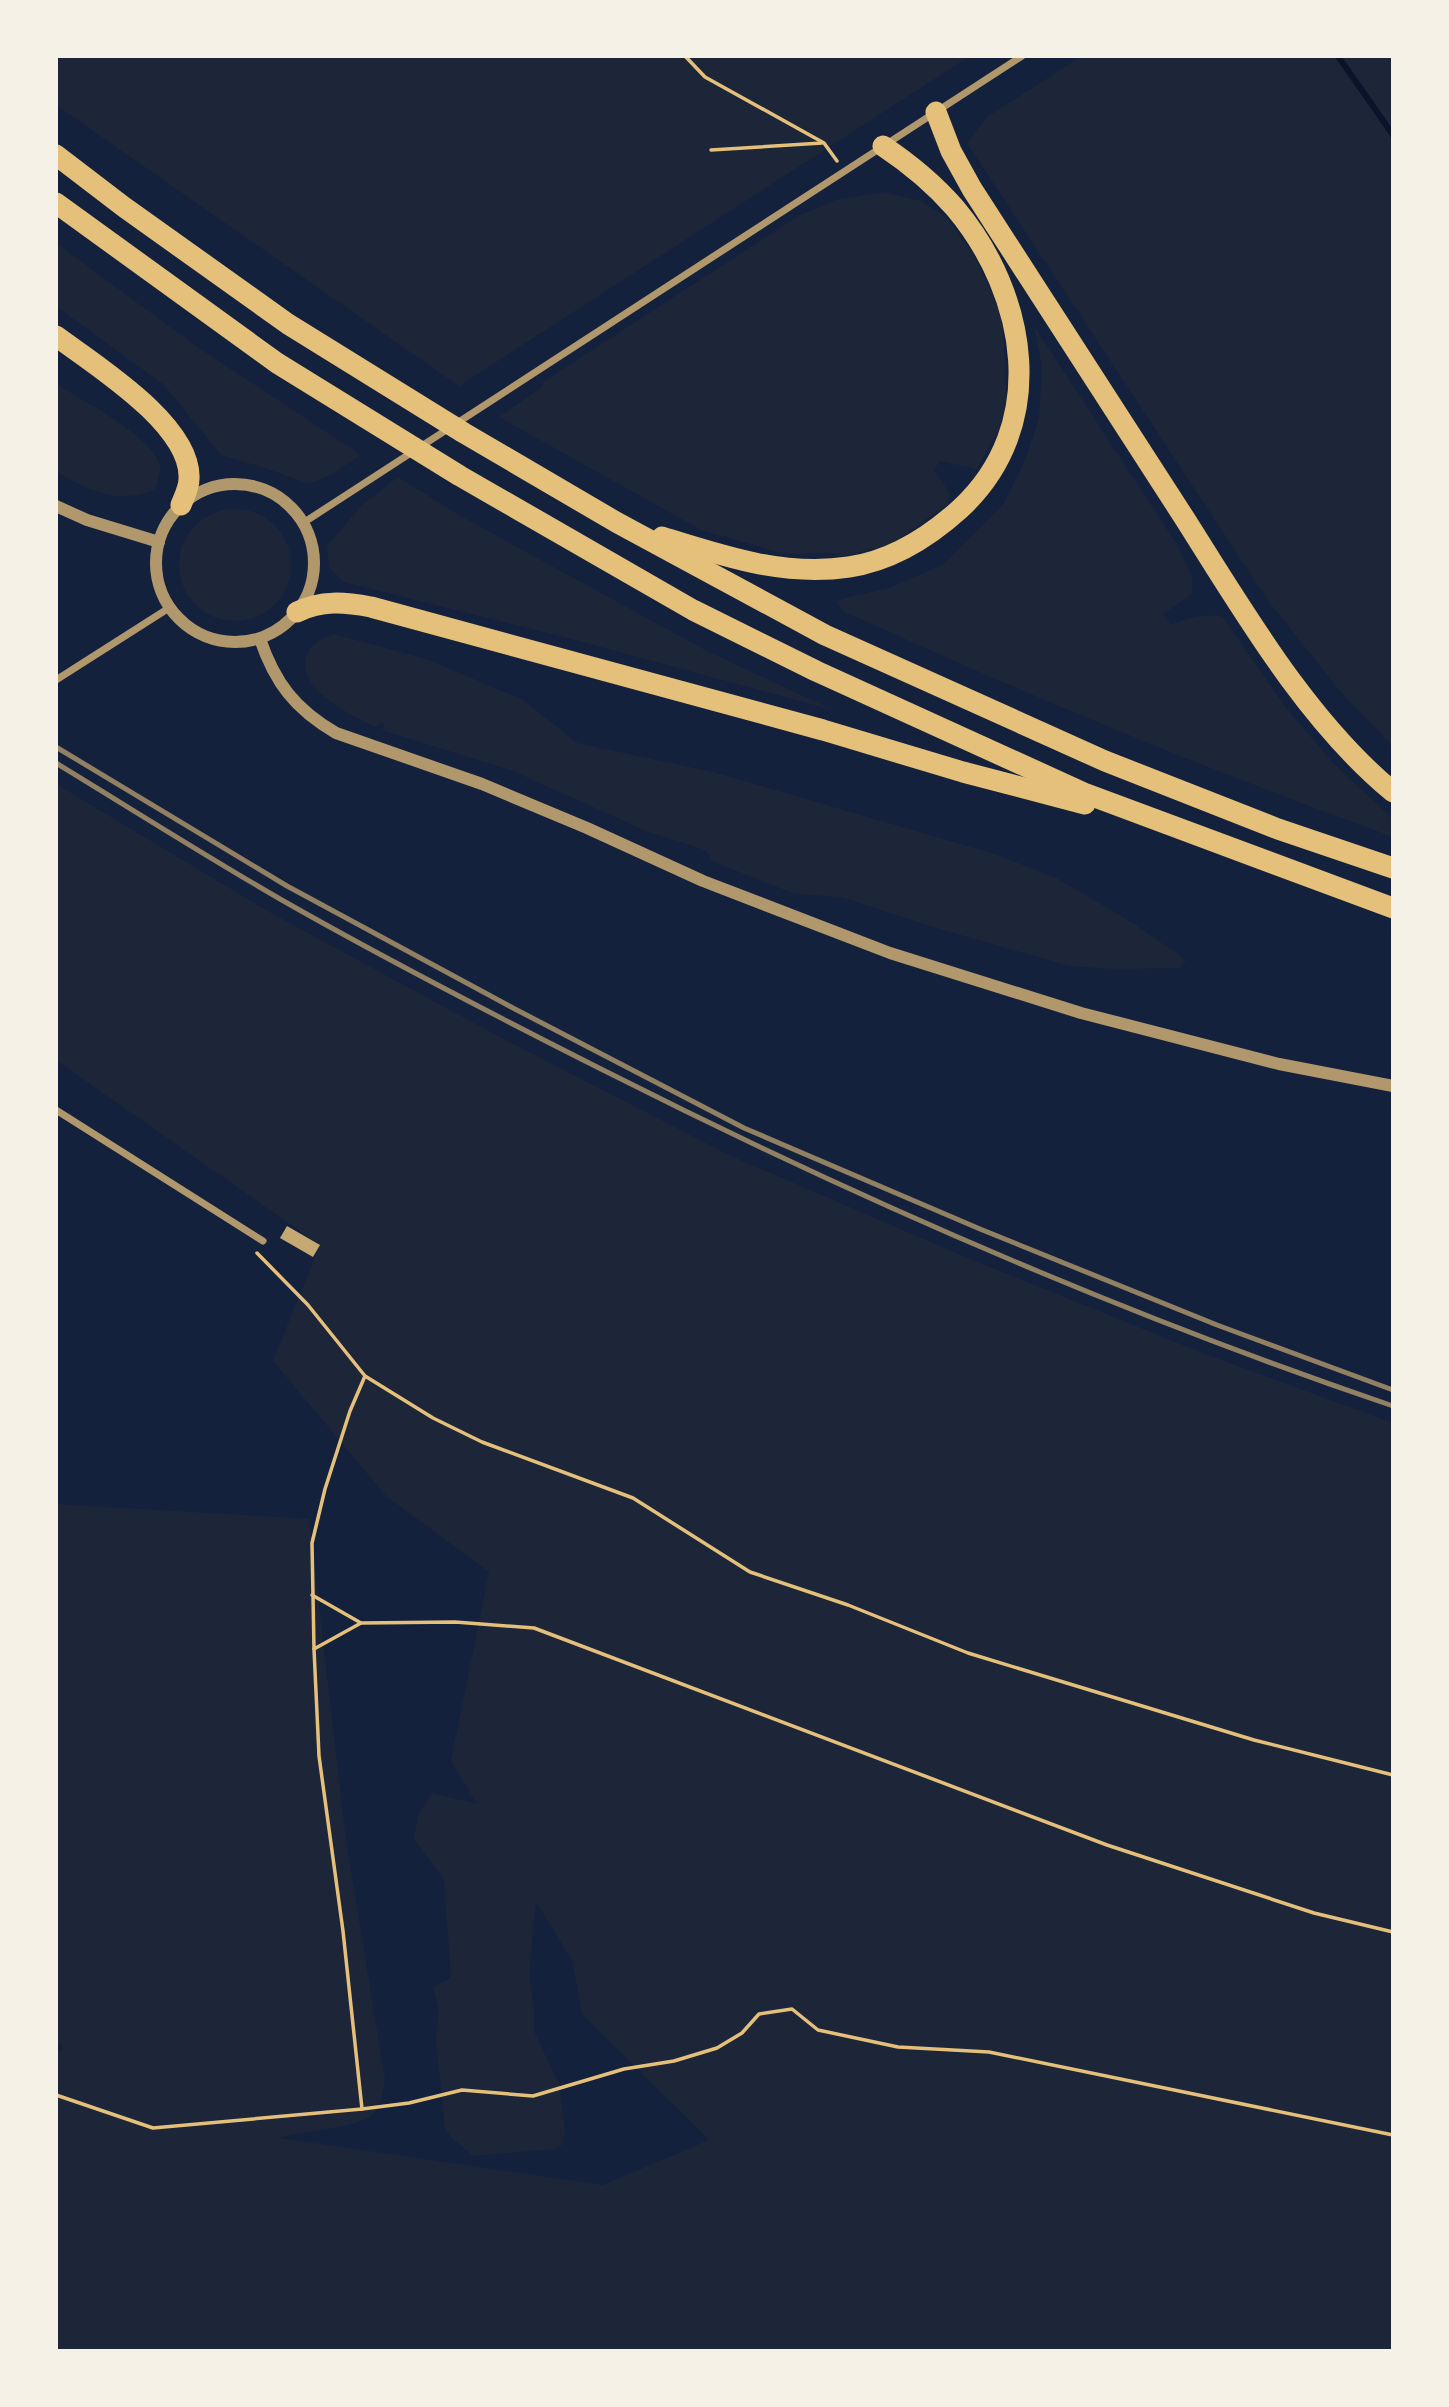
<svg xmlns="http://www.w3.org/2000/svg" width="1449" height="2407" viewBox="0 0 1449 2407" font-family="'PT Sans Narrow',sans-serif">
  <style>
    .green { fill: #1d2539 }
    .lines { fill: none; stroke-linecap: round; stroke-linejoin: round }
    .stream { stroke: #0b132b; stroke-width: 6 }
    .building { fill: #c6a872 }
    .path { stroke: #e5c07b; stroke-width: 3.5 }
    .minor { stroke: #b1986c; stroke-width: 7 }
    .tertiary { stroke: #b1986c; stroke-width: 12 }
    .motorway { stroke: #e5c07b; stroke-width: 21 }
    .rail { stroke: #918062; stroke-width: 5 }
  </style>
  <rect width="100%" height="100%" fill="#14213d"/>
  <!-- green -->
  <g class="green">
    <path d="M 56,56 L 970,56 L 459,386 L 56,105 Z"/>
    <path d="M 1082,56 L 1393,56 L 1393,746 L 1344,696 L 1269,602 L 967,143 L 987,117 Z"/>
    <path d="M 884,192 L 921,201 L 946,217 L 975,257 L 1002,316 L 1007,399 L 998,431 L 977,469 L 940,461 L 934,470 L 949,492 L 948,504 L 891,544 L 841,557 L 839,553 L 785,554 L 701,530 L 499,417 L 542,387 L 543,382 L 800,215 L 836,200 Z"/>
    <path d="M 56,243 L 196,346 L 361,455 L 329,476 L 309,484 L 265,468 L 221,455 L 164,385 L 56,306 Z"/>
    <path d="M 1034,326 L 1176,543 L 1192,576 L 1192,594 L 1163,614 L 1171,625 C 1189,618 1204,613 1223,617 L 1286,708 L 1335,765 L 1393,819 L 1393,837 C 1206,769 1024,694 843,611 L 837,602 L 845,598 L 889,588 L 944,564 L 1003,505 L 1026,458 L 1039,418 L 1042,367 Z"/>
    <path d="M 56,384 C 82,400 147,434 159,462 C 162,471 158,480 155,489 C 119,506 87,490 56,471 Z"/>
    <path d="M 398,477 L 457,514 L 707,651 L 833,710 L 568,638 L 344,582 L 329,567 L 327,546 L 362,505 Z"/>
    <circle cx="235" cy="565" r="56"/>
    <path d="M 333,634 L 427,659 L 523,700 L 577,743 L 713,772 L 995,854 L 1058,879 L 1133,923 L 1186,960 L 1180,968 L 1114,969 L 1069,966 L 933,927 L 841,897 L 795,894 L 714,862 L 705,850 L 646,831 L 513,771 L 382,730 L 385,725 L 381,722 L 376,727 C 354,717 297,689 306,658 C 310,644 320,639 333,634 Z"/>
    <path d="M 56,784 L 271,913 L 498,1036 L 731,1156 L 968,1258 L 1205,1354 L 1393,1423 L 1393,2351 L 56,2351 L 56,2050 L 62,2051 L 62,2043 L 56,2044 L 56,1504 L 309,1519 L 346,1841 L 385,2079 C 382,2091 382,2107 371,2116 C 356,2128 300,2131 279,2138 L 603,2185 L 709,2140 L 582,2014 L 573,1962 L 536,1902 L 529,1972 L 534,2007 L 534,2031 L 559,2084 L 565,2131 L 562,2145 L 553,2149 L 473,2156 L 451,2137 L 445,2128 L 436,2040 L 439,2010 L 433,1987 L 451,1978 L 444,1880 L 414,1839 L 418,1815 L 432,1793 L 477,1804 L 451,1761 L 489,1572 L 386,1496 L 273,1361 L 320,1245 L 56,1060 Z"/>
  </g>
  <g class="lines">
    <!-- stream -->
    <path class="stream" d="M 1338,56 L 1393,135"/>
  </g>
  <!-- building -->
  <path class="building" d="M 287,1226 L 320,1245 L 313,1257 L 280,1238 Z"/>
  <g class="lines">
    <!-- path -->
    <g class="path">
      <path d="M 685,56 L 705,77 L 824,143 L 837,161"/>
      <path d="M 711,150 L 822,143"/>
      <path d="M 257,1253 L 308,1305 L 365,1376 L 350,1411 L 325,1489 L 312,1543 L 314,1649 L 319,1756 L 343,1931 L 362,2109 L 409,2103 L 462,2090 L 533,2096 L 624,2069 L 674,2061 L 717,2048 L 742,2033 L 759,2014 L 792,2009 L 818,2030 L 898,2047 L 989,2052 L 1393,2135"/>
      <path d="M 365,1376 L 433,1418 L 482,1442 L 633,1498 L 750,1572 L 848,1605 L 968,1653 L 1254,1740 L 1393,1775"/>
      <path d="M 312,1595 L 361,1623"/>
      <path d="M 314,1649 L 361,1623 L 455,1622 L 534,1628 L 1107,1845 L 1314,1913 L 1393,1932"/>
      <path d="M 56,2095 L 153,2128 L 362,2109"/>
    </g>
    <!-- minor -->
    <g class="minor">
      <path d="M 303,523 L 1022,56"/>
      <path d="M 56,680 L 169,608"/>
      <path d="M 56,1110 L 263,1241"/>
    </g>
    <!-- tertiary -->
    <g class="tertiary">
      <circle cx="235" cy="563" r="79"/>
      <path d="M 56,506 L 87,520 L 159,542"/>
      <path d="M 260,639 C 275,683 295,709 336,733 L 482,784 L 587,828 L 703,881 L 890,953 L 1081,1013 L 1279,1064 L 1393,1086"/>
    </g>
    <!-- motorway -->
    <g class="motorway">
      <path d="M 936,112 L 951,151 L 972,189 C 1043,299 1114,409 1185,519 C 1244,612 1307,721 1393,792"/>
      <path d="M 56,155 L 124,207 L 288,324 L 464,433 L 616,522 L 825,635 L 1105,761 L 1278,829 L 1393,868"/>
      <path d="M 56,203 L 277,363 L 460,476 L 693,610 L 816,671 L 1084,793 L 1393,908"/>
      <path d="M 56,336 C 95,365 192,425 189,479 C 189,488 184,497 181,505"/>
      <path d="M 662,537 C 723,556 784,577 849,567 C 890,561 929,537 960,509 C 1050,426 1028,295 955,208 C 934,184 910,164 883,146"/>
      <path d="M 297,612 C 322,600 344,602 371,607 L 823,730 L 963,772 L 1085,804"/>
    </g>
    <!-- rail -->
    <g class="rail">
      <path d="M 56,747 L 287,886 L 513,1008 L 744,1128 L 980,1229 L 1217,1325 L 1393,1390"/>
      <path d="M 56,763 C 130,808 204,855 280,899 C 385,959 494,1015 603,1070 C 858,1199 1122,1314 1393,1406"/>
    </g>
  </g>
  <!-- border -->
  <rect width="1449" height="2407" fill="none" stroke="#f6f1e7" stroke-width="116"/>
</svg>
